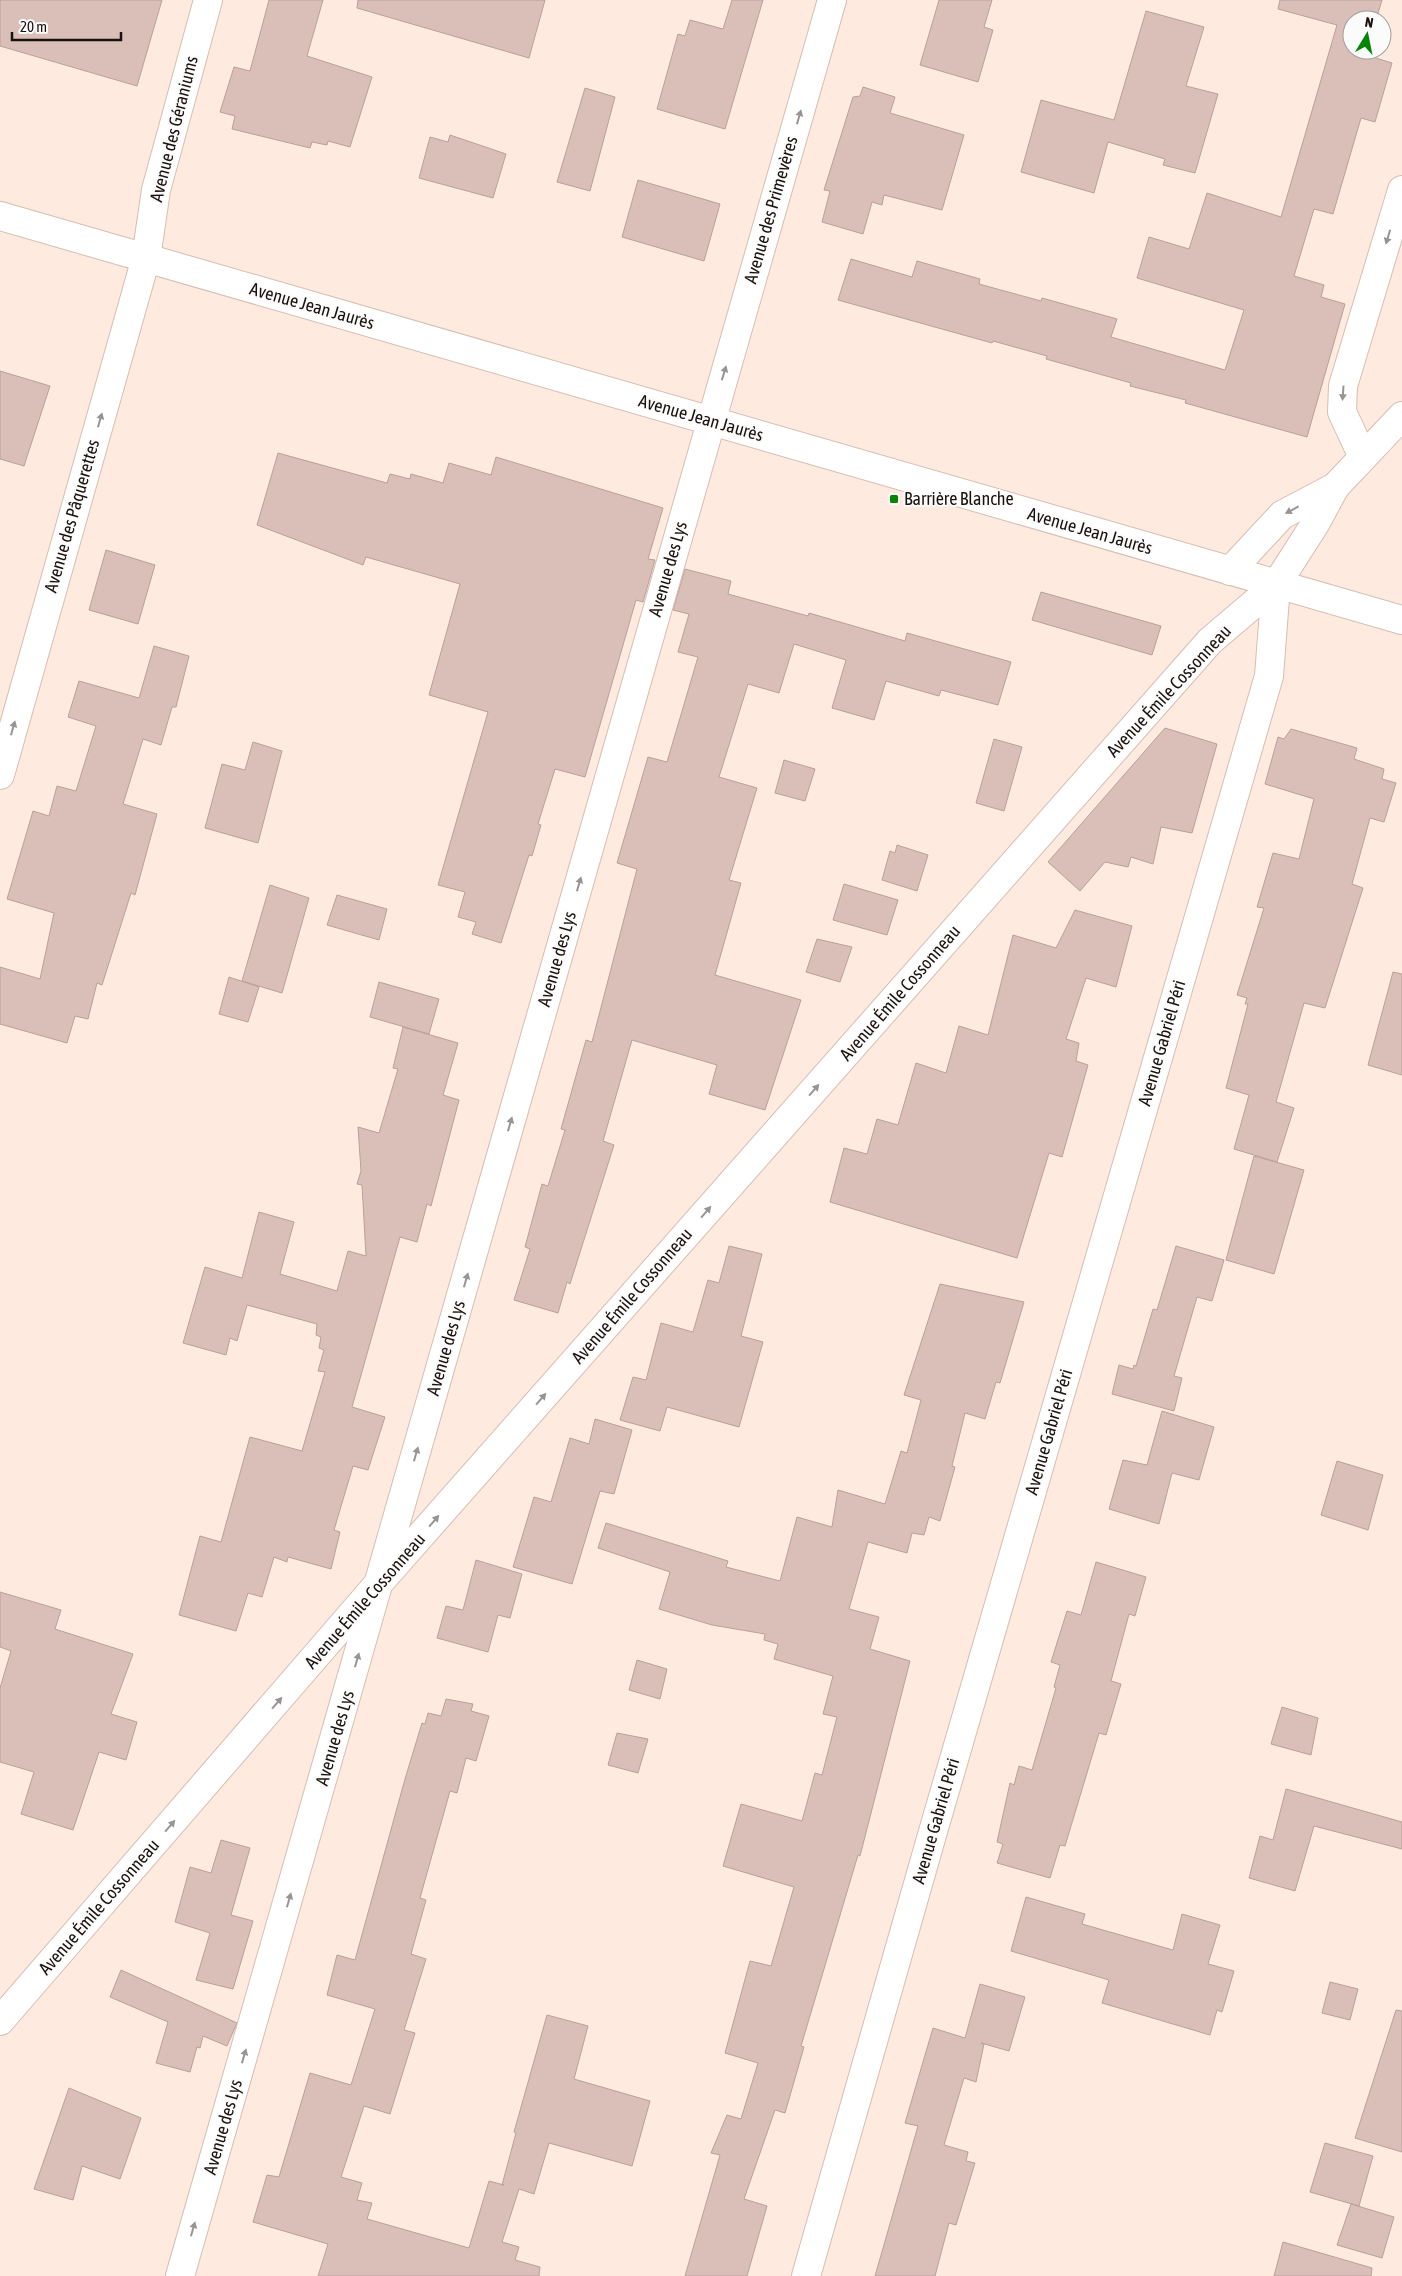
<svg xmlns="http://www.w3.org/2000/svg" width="1402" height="2276" viewBox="0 0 1402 2276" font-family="'Asap Condensed',sans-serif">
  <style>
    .building { fill: #dabfb9; stroke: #ba9f9a }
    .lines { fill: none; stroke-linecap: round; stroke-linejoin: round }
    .minor-casing { stroke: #d6beb1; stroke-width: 30 }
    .tertiary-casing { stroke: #d6beb1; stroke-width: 30 }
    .secondary-casing { stroke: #d6beb1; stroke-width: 30 }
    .minor { stroke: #fff; stroke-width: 28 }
    .tertiary { stroke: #fff; stroke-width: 28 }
    .secondary { stroke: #fff; stroke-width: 28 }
    .oneway { fill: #989493 }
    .poi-dot { fill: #048503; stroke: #fbfbfb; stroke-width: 2 }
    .labels { text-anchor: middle; stroke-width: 4; stroke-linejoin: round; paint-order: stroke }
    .street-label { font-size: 18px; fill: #1a120e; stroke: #fbfbfb }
    .poi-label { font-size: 18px; fill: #1a120e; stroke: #fbfbfb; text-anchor: start }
  </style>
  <rect width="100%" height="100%" fill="#feeadf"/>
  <!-- building -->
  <g class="building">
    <path d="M 0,0 L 162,0 L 137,86 L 0,46 Z"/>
    <path d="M 269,0 L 323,0 L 307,56 L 372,77 L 350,147 L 328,141 L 327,145 L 312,142 L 310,148 L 232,129 L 235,116 L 220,112 L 234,67 L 250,71 Z"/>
    <path d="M 358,0 L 545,0 L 529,58 L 357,8 Z"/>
    <path d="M 732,0 L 763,0 L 725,129 L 657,109 L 678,34 L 685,36 L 690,20 L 723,29 Z"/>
    <path d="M 939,0 L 992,0 L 984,27 L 993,30 L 978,82 L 920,65 Z"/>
    <path d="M 1280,0 L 1382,0 L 1376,20 L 1352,20 L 1352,50 L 1368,50 L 1366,55 L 1392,63 L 1375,122 L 1361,118 L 1333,214 L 1314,209 L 1294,276 L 1324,285 L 1321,297 L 1345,304 L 1307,437 L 1185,403 L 1186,400 L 1130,386 L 1131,383 L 1046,359 L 1047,356 L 993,341 L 992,343 L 838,300 L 851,259 L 912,277 L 917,261 L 980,279 L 979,284 L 1041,301 L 1042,298 L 1117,319 L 1111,337 L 1225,370 L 1244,310 L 1137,278 L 1149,237 L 1189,249 L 1207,193 L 1281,217 L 1337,25 L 1278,9 Z"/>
    <path d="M 1146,11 L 1204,27 L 1186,86 L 1218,94 L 1195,173 L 1163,165 L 1165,159 L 1108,142 L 1094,193 L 1021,172 L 1041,100 L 1114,120 Z"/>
    <path d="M 863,87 L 895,97 L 890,113 L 964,135 L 942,210 L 884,195 L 882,205 L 872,202 L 863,234 L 822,222 L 830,191 L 824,190 L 853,97 L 860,96 Z"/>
    <path d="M 585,88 L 615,97 L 590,191 L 557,182 Z"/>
    <path d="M 450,135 L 506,154 L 493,198 L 419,178 L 430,137 L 448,142 Z"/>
    <path d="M 638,180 L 720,204 L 704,261 L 622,237 Z"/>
    <path d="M 0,371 L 50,386 L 24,466 L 0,459 Z"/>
    <path d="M 278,453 L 387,483 L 390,474 L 410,479 L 411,474 L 443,483 L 449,463 L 491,475 L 496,457 L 663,508 L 648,559 L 655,560 L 643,602 L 636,600 L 585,777 L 555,769 L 538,824 L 541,825 L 532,856 L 529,855 L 501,943 L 472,934 L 476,922 L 458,917 L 465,892 L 438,885 L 488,712 L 429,695 L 460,584 L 366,557 L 363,565 L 257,525 Z"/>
    <path d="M 106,550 L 155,565 L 138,624 L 89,610 Z"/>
    <path d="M 685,569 L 731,581 L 728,594 L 808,616 L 809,613 L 905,641 L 907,633 L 1011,662 L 998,705 L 941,690 L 939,696 L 886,681 L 874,720 L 832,708 L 846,660 L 794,644 L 779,693 L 748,684 L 719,777 L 757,788 L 729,880 L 741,883 L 715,975 L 801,1000 L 765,1110 L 709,1094 L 717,1065 L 632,1040 L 603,1141 L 614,1145 L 570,1284 L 567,1282 L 558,1313 L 514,1300 L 530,1249 L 525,1247 L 542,1184 L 548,1186 L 565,1130 L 561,1129 L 586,1040 L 592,1042 L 637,869 L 617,863 L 648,757 L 667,762 L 698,657 L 678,652 L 689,614 L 673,610 Z"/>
    <path d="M 1041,592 L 1161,626 L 1152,655 L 1032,620 Z"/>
    <path d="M 154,646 L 189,656 L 176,707 L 172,707 L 161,745 L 143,739 L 123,804 L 157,814 L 135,895 L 131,893 L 102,985 L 97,983 L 88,1019 L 75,1016 L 67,1043 L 0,1024 L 0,967 L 40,979 L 54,913 L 7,899 L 33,811 L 49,816 L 57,786 L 76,791 L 96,726 L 68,717 L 79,681 L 139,698 Z"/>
    <path d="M 1165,728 L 1217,744 L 1192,833 L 1161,827 L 1153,864 L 1131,857 L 1128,867 L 1105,862 L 1080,891 L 1048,862 Z"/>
    <path d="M 1291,729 L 1357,748 L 1354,759 L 1384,769 L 1382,779 L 1396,783 L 1384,822 L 1370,818 L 1352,884 L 1363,888 L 1325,1008 L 1304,1003 L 1276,1102 L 1294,1108 L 1277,1162 L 1234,1149 L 1249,1095 L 1226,1088 L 1248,1004 L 1245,1004 L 1247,998 L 1237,995 L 1264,908 L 1257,907 L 1273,853 L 1299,859 L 1314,799 L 1265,784 L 1278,737 L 1284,739 Z"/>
    <path d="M 994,739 L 1022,747 L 1004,811 L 976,803 Z"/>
    <path d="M 253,742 L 282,751 L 258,843 L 205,828 L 222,764 L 245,770 Z"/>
    <path d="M 784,760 L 815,769 L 805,801 L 775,793 Z"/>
    <path d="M 897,845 L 928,855 L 917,891 L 882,880 L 890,851 L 895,853 Z"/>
    <path d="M 844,884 L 898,900 L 887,935 L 833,920 Z"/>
    <path d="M 270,885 L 309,898 L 282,993 L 242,981 Z"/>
    <path d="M 337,895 L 387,909 L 379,940 L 327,925 Z"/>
    <path d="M 1075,910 L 1132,926 L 1116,987 L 1086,978 L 1066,1039 L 1079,1043 L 1076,1061 L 1088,1065 L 1062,1157 L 1049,1153 L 1017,1258 L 830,1202 L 844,1148 L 867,1154 L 877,1119 L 898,1125 L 916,1063 L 946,1073 L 959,1026 L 988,1035 L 1013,935 L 1056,948 Z"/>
    <path d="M 817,939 L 852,947 L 840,982 L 806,972 Z"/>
    <path d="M 1393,972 L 1402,974 L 1402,1075 L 1368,1065 Z"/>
    <path d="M 229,977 L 259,987 L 248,1022 L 219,1014 Z"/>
    <path d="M 379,982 L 439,999 L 429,1034 L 370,1017 Z"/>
    <path d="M 403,1027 L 458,1043 L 443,1095 L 459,1100 L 431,1206 L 427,1204 L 417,1242 L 400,1237 L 352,1407 L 385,1417 L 368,1470 L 353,1466 L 334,1530 L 340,1532 L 331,1569 L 288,1557 L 287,1562 L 274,1557 L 262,1597 L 248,1593 L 236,1631 L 179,1615 L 200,1536 L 221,1542 L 250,1437 L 302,1451 L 325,1372 L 318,1371 L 324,1350 L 319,1348 L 321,1337 L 316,1335 L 317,1324 L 247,1305 L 237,1341 L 230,1338 L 226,1355 L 183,1343 L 205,1267 L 242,1278 L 259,1212 L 294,1222 L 280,1274 L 337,1291 L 348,1251 L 366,1256 L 362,1185 L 357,1184 L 361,1171 L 358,1127 L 379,1133 L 398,1069 L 393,1068 Z"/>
    <path d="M 1254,1156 L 1304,1170 L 1274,1274 L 1226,1260 Z"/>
    <path d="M 729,1246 L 762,1254 L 741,1336 L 763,1342 L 739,1427 L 667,1407 L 660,1431 L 620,1420 L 633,1377 L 646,1380 L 661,1323 L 693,1332 L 708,1280 L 719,1283 Z"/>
    <path d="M 1176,1246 L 1224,1260 L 1212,1301 L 1197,1297 L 1174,1376 L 1182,1378 L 1174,1411 L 1112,1394 L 1119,1365 L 1133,1369 L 1134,1365 L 1136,1366 L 1153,1309 L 1157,1310 Z"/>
    <path d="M 940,1284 L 1024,1302 L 1000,1383 L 996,1382 L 985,1419 L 965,1413 L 952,1466 L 955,1467 L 940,1521 L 929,1517 L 924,1535 L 912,1533 L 907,1553 L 868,1542 L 849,1609 L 879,1617 L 870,1649 L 910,1661 L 860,1856 L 858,1855 L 801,2046 L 804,2047 L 785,2113 L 775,2110 L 744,2199 L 767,2206 L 747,2276 L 685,2276 L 720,2155 L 711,2153 L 727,2115 L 741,2119 L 758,2063 L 725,2053 L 750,1961 L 771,1966 L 794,1887 L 723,1866 L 741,1804 L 802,1821 L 815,1773 L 822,1775 L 837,1717 L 823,1714 L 833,1676 L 774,1659 L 778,1644 L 764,1640 L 765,1634 L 712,1625 L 659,1609 L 670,1572 L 598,1548 L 606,1523 L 728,1561 L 726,1567 L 780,1581 L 797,1517 L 832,1527 L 838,1490 L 885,1504 L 901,1451 L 907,1453 L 921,1400 L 904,1395 Z"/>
    <path d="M 1162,1411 L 1214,1427 L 1199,1480 L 1172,1473 L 1159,1524 L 1109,1509 L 1123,1460 L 1147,1465 Z"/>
    <path d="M 595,1419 L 632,1430 L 614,1494 L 600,1491 L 572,1584 L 513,1567 L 534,1497 L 551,1502 L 570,1438 L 589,1444 Z"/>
    <path d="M 1337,1461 L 1383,1475 L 1368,1530 L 1321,1515 Z"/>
    <path d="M 476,1560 L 522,1574 L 510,1618 L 498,1615 L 488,1652 L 437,1638 L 446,1606 L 463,1610 Z"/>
    <path d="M 1096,1562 L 1146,1577 L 1135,1616 L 1129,1614 L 1111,1681 L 1121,1684 L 1106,1735 L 1099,1733 L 1065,1846 L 1060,1845 L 1050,1878 L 997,1863 L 1003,1844 L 997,1842 L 1010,1783 L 1014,1785 L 1019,1766 L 1032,1770 L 1056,1688 L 1054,1687 L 1060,1665 L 1051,1662 L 1067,1611 L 1081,1615 Z"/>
    <path d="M 0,1592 L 61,1610 L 55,1629 L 133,1654 L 111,1714 L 137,1722 L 126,1760 L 99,1752 L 73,1830 L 21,1814 L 34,1772 L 0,1762 L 0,1688 L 11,1651 L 0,1647 Z"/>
    <path d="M 637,1660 L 667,1669 L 660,1699 L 629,1690 Z"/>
    <path d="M 446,1699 L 473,1704 L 471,1711 L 489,1716 L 476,1761 L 466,1758 L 457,1793 L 450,1791 L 420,1898 L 426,1900 L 411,1954 L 426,1959 L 404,2030 L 415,2033 L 390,2114 L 364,2106 L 341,2177 L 362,2183 L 357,2200 L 372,2203 L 367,2219 L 469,2248 L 489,2181 L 504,2185 L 502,2185 L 516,2133 L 514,2132 L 547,2015 L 588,2026 L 574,2079 L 650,2101 L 632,2166 L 549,2143 L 534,2194 L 519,2189 L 502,2242 L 519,2247 L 515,2260 L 540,2267 L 539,2276 L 318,2276 L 328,2244 L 253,2222 L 267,2175 L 279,2177 L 310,2073 L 351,2085 L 375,2009 L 327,1995 L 337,1955 L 355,1960 L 405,1779 L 422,1723 L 425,1724 L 428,1713 L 441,1716 Z"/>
    <path d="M 1282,1707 L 1318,1718 L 1311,1755 L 1271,1744 Z"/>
    <path d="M 617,1733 L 648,1739 L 638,1773 L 608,1765 Z"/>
    <path d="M 1286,1789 L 1402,1822 L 1402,1849 L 1314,1826 L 1295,1891 L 1249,1878 L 1260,1836 L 1273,1840 Z"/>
    <path d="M 221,1840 L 250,1848 L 231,1915 L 253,1921 L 233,1989 L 196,1980 L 210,1933 L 175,1922 L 190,1867 L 211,1873 Z"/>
    <path d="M 1026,1897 L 1085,1914 L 1082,1924 L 1173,1950 L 1182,1914 L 1220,1925 L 1208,1964 L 1234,1971 L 1222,2012 L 1217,2010 L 1210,2035 L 1102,2003 L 1109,1980 L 1011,1951 Z"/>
    <path d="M 121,1970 L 237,2023 L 227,2046 L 203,2036 L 200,2048 L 197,2047 L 190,2072 L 156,2063 L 168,2022 L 110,1997 Z"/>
    <path d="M 1330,1982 L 1358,1989 L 1350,2020 L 1322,2013 Z"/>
    <path d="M 980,1984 L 1025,1997 L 1009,2051 L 981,2043 L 984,2044 L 976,2082 L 964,2078 L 944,2145 L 968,2152 L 966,2161 L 975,2163 L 956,2225 L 949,2223 L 935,2276 L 875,2276 L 918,2126 L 905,2123 L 933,2028 L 965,2038 Z"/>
    <path d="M 1396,2010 L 1402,2011 L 1402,2152 L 1355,2138 Z"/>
    <path d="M 69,2088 L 141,2118 L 120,2179 L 82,2166 L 73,2200 L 34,2189 Z"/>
    <path d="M 1325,2143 L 1373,2156 L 1359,2206 L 1310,2192 Z"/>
    <path d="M 1351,2204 L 1394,2217 L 1382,2258 L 1337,2245 Z"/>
    <path d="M 1283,2242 L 1372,2268 L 1371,2276 L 1274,2276 Z"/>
  </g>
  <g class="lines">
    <!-- minor casing -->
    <g class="minor-casing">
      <g id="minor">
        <path d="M 1363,457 L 1342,412 L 1343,386 L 1402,190"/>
        <path d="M 0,775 L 146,258 L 156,190 L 208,0"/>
        <path d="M 180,2276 C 399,1518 613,758 832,0"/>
        <path d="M 806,2276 L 932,1835 L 1269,676 L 1276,585"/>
      </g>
    </g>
    <!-- tertiary casing -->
    <g class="tertiary-casing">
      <g id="tertiary">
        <path d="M 1230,571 L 1282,515 L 1335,487"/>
        <path d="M 0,2021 L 378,1584 L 1210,641 L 1276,585 L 1315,524 L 1335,487 L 1402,416"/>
      </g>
    </g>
    <!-- secondary casing -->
    <g class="secondary-casing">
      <path id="secondary" d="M 0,216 L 1402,620"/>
    </g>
    <!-- minor -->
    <use href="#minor" class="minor"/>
    <!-- tertiary -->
    <use href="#tertiary" class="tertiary"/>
    <!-- secondary -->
    <use href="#secondary" class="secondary"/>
  </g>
  <!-- one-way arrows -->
  <defs><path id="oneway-solid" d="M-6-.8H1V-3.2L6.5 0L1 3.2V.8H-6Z" transform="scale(1.25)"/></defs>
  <g class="oneway">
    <use href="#oneway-solid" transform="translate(799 117) rotate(-74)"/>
    <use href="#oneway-solid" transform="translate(1388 237) rotate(107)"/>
    <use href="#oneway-solid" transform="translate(724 373) rotate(-73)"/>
    <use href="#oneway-solid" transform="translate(1343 393) rotate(94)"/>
    <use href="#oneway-solid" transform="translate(100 420) rotate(-74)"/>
    <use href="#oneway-solid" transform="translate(1292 510) rotate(152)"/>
    <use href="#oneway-solid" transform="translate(13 728) rotate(-74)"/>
    <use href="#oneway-solid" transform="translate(579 884) rotate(-74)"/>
    <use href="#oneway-solid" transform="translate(814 1090) rotate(-49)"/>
    <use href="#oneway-solid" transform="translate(510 1124) rotate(-74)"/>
    <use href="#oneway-solid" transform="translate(706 1212) rotate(-49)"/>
    <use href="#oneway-solid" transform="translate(466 1280) rotate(-74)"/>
    <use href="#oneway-solid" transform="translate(541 1399) rotate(-49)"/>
    <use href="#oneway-solid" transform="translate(416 1454) rotate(-74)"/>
    <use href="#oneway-solid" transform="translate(434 1521) rotate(-49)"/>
    <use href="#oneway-solid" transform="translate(357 1660) rotate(-74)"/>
    <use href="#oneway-solid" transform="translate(277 1703) rotate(-49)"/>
    <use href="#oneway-solid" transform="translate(170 1826) rotate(-49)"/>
    <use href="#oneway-solid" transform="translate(289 1900) rotate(-74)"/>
    <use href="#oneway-solid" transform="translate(244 2056) rotate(-74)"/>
    <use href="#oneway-solid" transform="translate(193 2229) rotate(-74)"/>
  </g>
  <!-- markers -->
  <rect class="poi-dot" x="889" y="494" width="10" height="10" rx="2.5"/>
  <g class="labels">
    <!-- street labels -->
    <g class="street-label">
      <text transform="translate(174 129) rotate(-76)" y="6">Avenue des Géraniums</text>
      <text transform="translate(771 210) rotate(-74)" y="6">Avenue des Primevères</text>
      <text transform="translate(312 306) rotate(16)" y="6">Avenue Jean Jaurès</text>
      <text transform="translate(701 418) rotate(16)" y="6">Avenue Jean Jaurès</text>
      <text transform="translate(72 516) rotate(-74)" y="6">Avenue des Pâquerettes</text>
      <text transform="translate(1090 531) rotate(16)" y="6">Avenue Jean Jaurès</text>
      <text transform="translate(668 569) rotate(-74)" y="6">Avenue des Lys</text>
      <text transform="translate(1169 691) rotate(-47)" y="6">Avenue Émile Cossonneau</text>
      <text transform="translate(557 959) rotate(-74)" y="6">Avenue des Lys</text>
      <text transform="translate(900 993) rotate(-49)" y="6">Avenue Émile Cossonneau</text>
      <text transform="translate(1162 1043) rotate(-74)" y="6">Avenue Gabriel Péri</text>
      <text transform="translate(632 1296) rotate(-49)" y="6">Avenue Émile Cossonneau</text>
      <text transform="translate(446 1348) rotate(-74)" y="6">Avenue des Lys</text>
      <text transform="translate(1049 1432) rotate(-74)" y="6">Avenue Gabriel Péri</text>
      <text transform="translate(365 1601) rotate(-49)" y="6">Avenue Émile Cossonneau</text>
      <text transform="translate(335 1738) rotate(-74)" y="6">Avenue des Lys</text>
      <text transform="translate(936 1821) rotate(-74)" y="6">Avenue Gabriel Péri</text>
      <text transform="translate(99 1907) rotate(-49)" y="6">Avenue Émile Cossonneau</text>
      <text transform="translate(223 2127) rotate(-74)" y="6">Avenue des Lys</text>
    </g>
    <!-- poi labels -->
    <g class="poi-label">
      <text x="904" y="505">Barrière Blanche</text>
    </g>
  </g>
  <!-- north arrow -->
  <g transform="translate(1367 35) rotate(10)"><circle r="24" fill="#fbfbfb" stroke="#a19e9c"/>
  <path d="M0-4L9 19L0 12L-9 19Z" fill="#048503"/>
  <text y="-8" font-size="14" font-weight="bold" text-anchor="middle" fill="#1a120e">N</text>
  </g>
  <!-- scale -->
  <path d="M12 32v8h109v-8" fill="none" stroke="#1a120e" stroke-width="2.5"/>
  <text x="20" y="32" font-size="15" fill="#1a120e" stroke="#fbfbfb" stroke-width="4" paint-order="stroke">20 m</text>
</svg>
